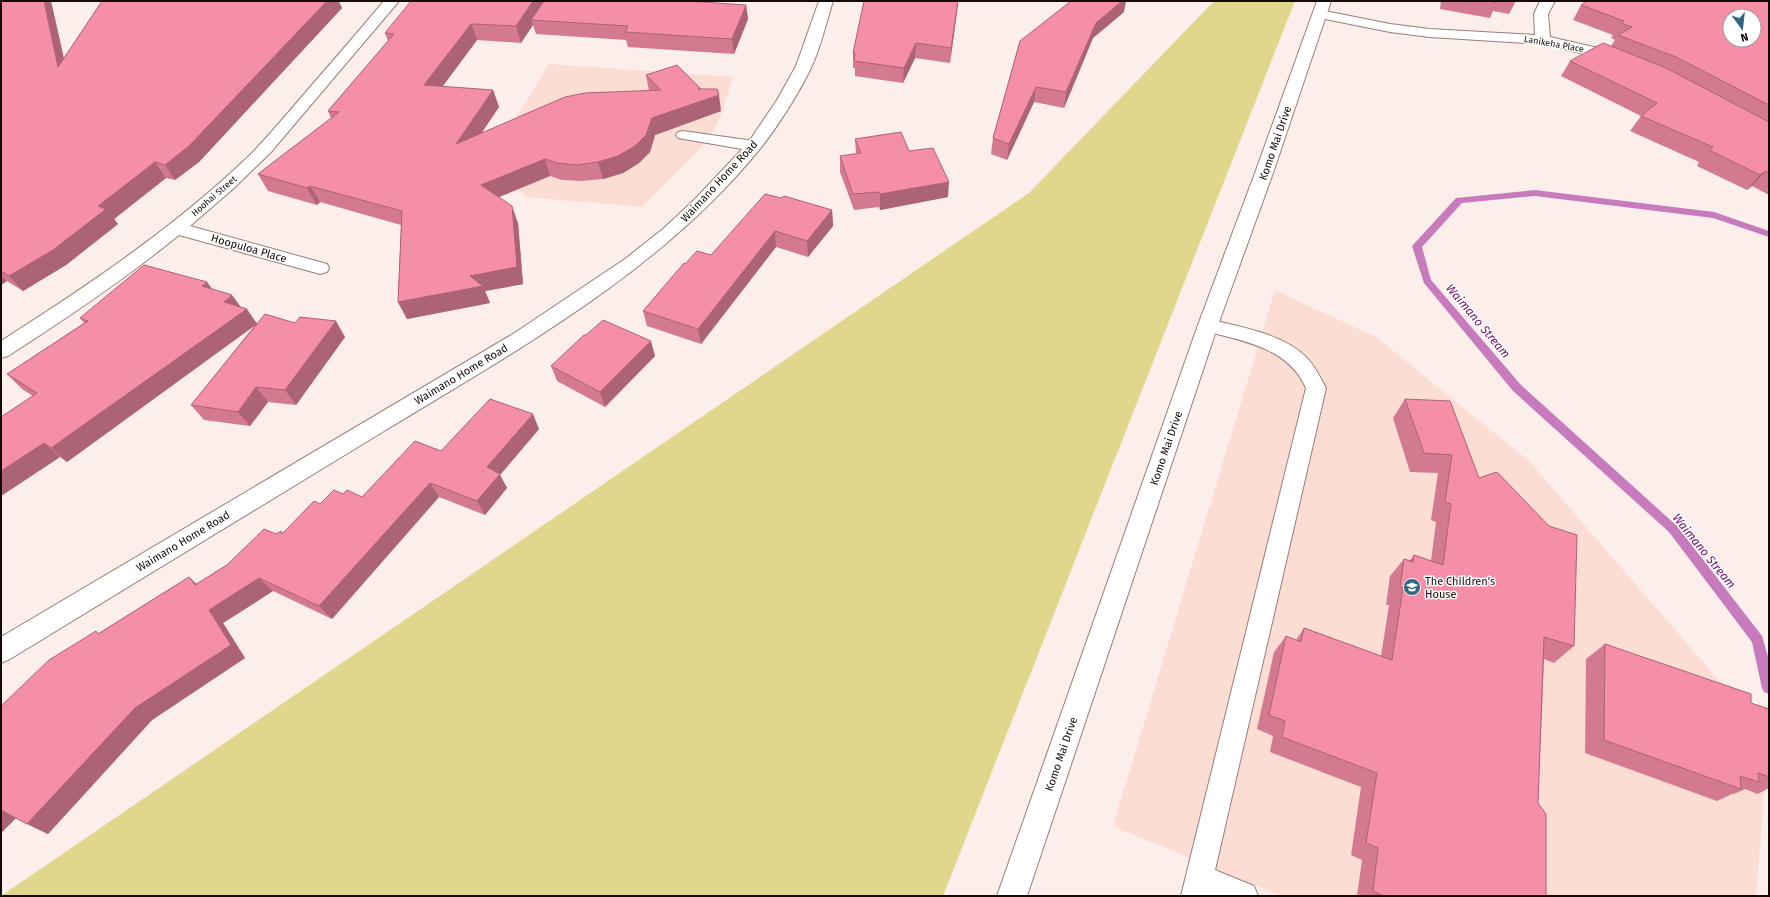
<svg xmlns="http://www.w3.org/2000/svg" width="1770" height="897" viewBox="0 0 1770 897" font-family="'Fira Sans',sans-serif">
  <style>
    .built { fill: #fcddd4 }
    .green { fill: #e0d78d }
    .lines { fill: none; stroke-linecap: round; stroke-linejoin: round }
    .stream { fill: #c77bbc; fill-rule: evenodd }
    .lane-casing { stroke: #997e76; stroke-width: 2 }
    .street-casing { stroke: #997e76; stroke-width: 2 }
    .secondary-casing { stroke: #997e76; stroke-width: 2 }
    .lane { fill: #fff; fill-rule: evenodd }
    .street { fill: #fff; fill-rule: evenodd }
    .secondary { fill: #fff; fill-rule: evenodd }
    .wall { fill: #d37a90 }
    .shaded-wall { fill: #ac6375 }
    .building { fill: #f58ea7; stroke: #ac6375; fill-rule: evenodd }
    .labels { text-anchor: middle; stroke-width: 3; stroke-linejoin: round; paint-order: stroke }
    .far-street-label { font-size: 9px; fill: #140a08; stroke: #fff }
    .street-label { font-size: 11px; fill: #140a08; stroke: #fff }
    .poi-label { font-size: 11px; fill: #140a08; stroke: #fff; text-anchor: start }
    .water-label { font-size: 12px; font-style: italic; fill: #6c0c64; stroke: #fff }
  </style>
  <rect width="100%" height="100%" fill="#fbeeeb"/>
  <!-- built -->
  <g class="built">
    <path d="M 549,64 L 733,77 L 721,115 L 714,130 L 700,149 L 642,207 L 526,197 L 492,158 Z"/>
    <path d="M 1275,290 L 1376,337 L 1528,460 L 1748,714 L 1768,746 L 1756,896 L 1281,896 L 1113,826 Z"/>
  </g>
  <!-- green -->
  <path class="green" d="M 1214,1 L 1295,1 L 943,896 L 1,896 L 1029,193 Z"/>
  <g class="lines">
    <!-- stream -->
    <path class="stream" d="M 1535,190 L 1714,212 L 1769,231 L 1769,237 L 1713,218 L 1535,196 L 1462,203 L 1422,247 L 1431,280 L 1521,385 L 1677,526 L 1762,636 L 1769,660 L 1769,694 L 1764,692 L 1762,688 L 1752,642 L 1669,532 L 1513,391 L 1424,283 L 1412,246 L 1456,198 Z"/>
    <!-- lane casing -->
    <g class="lane-casing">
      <g id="lane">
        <path d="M 683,131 L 754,141 L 759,143 L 762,146 L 759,149 L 754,151 L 678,138 L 676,135 L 678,132 Z"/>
        <path d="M 1208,319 C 1240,327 1281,333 1306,357 C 1315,366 1320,377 1326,388 L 1215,870 L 1254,886 L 1258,896 L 1212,896 L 1209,895 L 1209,896 L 1181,896 L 1306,388 C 1287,346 1241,341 1202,330 L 1199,325 L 1202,320 Z"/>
      </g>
    </g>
    <!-- street casing -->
    <g class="street-casing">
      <g id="street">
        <path d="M 384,1 L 399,1 L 271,152 L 234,188 L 190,226 L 327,264 L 329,268 L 327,272 L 320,274 L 179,235 C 125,279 67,318 8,356 L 1,358 L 1,341 C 89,285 178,225 253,152 C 271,133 288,113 305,93 C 332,62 358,32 384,1 Z"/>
        <path d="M 1540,1 L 1555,1 L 1548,14 L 1550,37 L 1598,48 L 1623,57 L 1626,60 L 1623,63 L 1618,65 L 1589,55 L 1543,44 L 1430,37 L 1390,32 L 1315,17 L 1313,14 L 1315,11 L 1320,10 L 1390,24 L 1430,29 L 1535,35 L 1534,14 Z"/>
      </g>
    </g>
    <!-- secondary casing -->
    <g class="secondary-casing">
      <g id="secondary">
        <path d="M 819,1 L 833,1 C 826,23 821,47 811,68 C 799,93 777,128 759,150 C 660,271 521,348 389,428 C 263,505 136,582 10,659 L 1,663 L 1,637 L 513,334 L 625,259 L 663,229 L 695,199 L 748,143 L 777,100 L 796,66 Z"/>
        <path d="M 1317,1 L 1331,1 L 1273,173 L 1218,325 L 1027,896 L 997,896 L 1198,325 L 1255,173 Z"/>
      </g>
    </g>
    <!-- lane -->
    <use href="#lane" class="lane"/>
    <!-- street -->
    <use href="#street" class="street"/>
    <!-- secondary -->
    <use href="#secondary" class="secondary"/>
  </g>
  <!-- wall -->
  <g class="wall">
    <path d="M 1,1 L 51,1 L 64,59 L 339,2 L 342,8 L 199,162 L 175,180 L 166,178 L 114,219 L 118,224 L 66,265 L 23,291 L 7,281 L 1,285 Z"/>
    <path d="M 864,1 L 958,1 L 950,63 L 915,58 L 903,83 L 855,76 L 855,68 L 853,68 L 853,53 Z"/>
    <path d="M 1441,1 L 1516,1 L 1509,14 L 1493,11 L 1490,18 L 1440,9 Z"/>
    <path d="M 1769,1 L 1769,195 L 1752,186 L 1747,190 L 1697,166 L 1699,162 L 1630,131 L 1641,116 L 1561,76 L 1570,61 L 1611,46 L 1615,40 L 1611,38 L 1613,35 L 1573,20 L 1581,5 Z"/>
    <path d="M 543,2 L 746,5 L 748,19 L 734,54 L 628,47 L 626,40 L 536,34 L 533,25 L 521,43 L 477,40 L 442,87 L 493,90 L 499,107 L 481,133 L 649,91 L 646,75 L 700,88 L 721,111 L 655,135 L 650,152 L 639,163 L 623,173 L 603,179 L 582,181 L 562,180 L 550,176 L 499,197 L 518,223 L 523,284 L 485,291 L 490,303 L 407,319 L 398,302 L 401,225 L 320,202 L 317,205 L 268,191 L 258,174 L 331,118 L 328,111 L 388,41 L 385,33 Z"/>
    <path d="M 1124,12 L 1093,38 L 1064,108 L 1034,102 L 1007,160 L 991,154 L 993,138 L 1020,41 Z"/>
    <path d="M 855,139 L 909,151 L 948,197 L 880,210 L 879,207 L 854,210 L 840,172 L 840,156 L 856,154 Z"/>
    <path d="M 781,198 L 832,210 L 833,226 L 808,257 L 776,247 L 701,344 L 647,326 L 643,311 L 685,264 L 711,255 Z"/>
    <path d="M 213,290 L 241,307 L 257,323 L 345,337 L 296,405 L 268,402 L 250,426 L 204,420 L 191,405 L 255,325 L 67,462 L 60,457 L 1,496 L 1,417 L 33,396 L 22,389 L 7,374 L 84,323 L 80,318 Z"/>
    <path d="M 655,356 L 605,407 L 557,381 L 551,366 Z"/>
    <path d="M 1405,399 L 1479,478 L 1574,646 L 1554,663 L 1544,659 L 1538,803 L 1546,896 L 1357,896 L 1362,860 L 1351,855 L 1361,787 L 1270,752 L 1273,736 L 1257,729 L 1274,652 L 1286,636 L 1296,640 L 1304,628 L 1381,656 L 1389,605 L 1386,605 L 1390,576 L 1404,559 L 1410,560 L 1414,555 L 1431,561 L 1436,522 L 1431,520 L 1438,473 L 1410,472 L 1393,418 Z"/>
    <path d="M 539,429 L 500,475 L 507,488 L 485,515 L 439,497 L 332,619 L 273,591 L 223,623 L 245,658 L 152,720 L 48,834 L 16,818 L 1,833 L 99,633 L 189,577 L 196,584 L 276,534 L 282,533 L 320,504 L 343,494 L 362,497 L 441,451 Z"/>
    <path d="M 1605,644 L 1751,703 L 1769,709 L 1769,788 L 1758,794 L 1745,789 L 1734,794 L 1732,794 L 1717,801 L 1585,753 L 1586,659 Z"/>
  </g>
  <!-- shaded-wall -->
  <g class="shaded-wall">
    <path d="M 44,1 L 51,1 L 69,82 L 58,67 Z"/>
    <path d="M 327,1 L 340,1 L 339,2 L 342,8 L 199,162 L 175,180 L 165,165 Z"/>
    <path d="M 533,1 L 543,1 L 545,7 L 531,20 L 533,25 L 521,43 L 516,26 Z"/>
    <path d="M 958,1 L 958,5 L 950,63 L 951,48 Z"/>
    <path d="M 1122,1 L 1126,1 L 1124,12 L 1093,38 L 1064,108 L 1066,92 L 1096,23 Z"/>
    <path d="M 746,5 L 748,19 L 734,54 L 732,39 Z"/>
    <path d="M 471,24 L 477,40 L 431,102 L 424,85 Z"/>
    <path d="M 916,43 L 915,58 L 903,83 L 904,68 Z"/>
    <path d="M 1036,87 L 1034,102 L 1007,160 L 1009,144 Z"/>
    <path d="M 700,88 L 702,101 L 719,95 L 721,111 L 655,135 L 650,152 L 639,163 L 623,173 L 603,179 L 598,162 L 652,118 L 698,89 Z"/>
    <path d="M 493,90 L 499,107 L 463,161 L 456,144 Z"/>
    <path d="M 545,159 L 550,176 L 487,202 L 481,185 Z"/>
    <path d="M 155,162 L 166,178 L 114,219 L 118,224 L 66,265 L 23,291 L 9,276 Z"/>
    <path d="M 1766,171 L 1752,186 L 1747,190 L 1760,175 Z"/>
    <path d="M 949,182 L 948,197 L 880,210 L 880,194 Z"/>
    <path d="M 310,186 L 320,202 L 317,205 L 307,188 Z"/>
    <path d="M 512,206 L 518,223 L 523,284 L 485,291 L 490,303 L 407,319 L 398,302 L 470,276 Z"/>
    <path d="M 832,210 L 833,226 L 808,257 L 807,241 Z"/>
    <path d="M 775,231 L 776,247 L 701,344 L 698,329 Z"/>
    <path d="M 1,275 L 7,281 L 1,285 Z"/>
    <path d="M 207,282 L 218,297 L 202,286 Z"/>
    <path d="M 232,295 L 243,310 L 247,309 L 257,324 L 67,462 L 51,448 Z"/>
    <path d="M 336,321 L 345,337 L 296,405 L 285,390 Z"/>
    <path d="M 651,341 L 655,356 L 605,407 L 600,392 Z"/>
    <path d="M 256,387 L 268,402 L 250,426 L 238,412 Z"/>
    <path d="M 533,414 L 539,429 L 500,475 L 507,488 L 485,515 L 477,501 L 487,467 Z"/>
    <path d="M 44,443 L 60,457 L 1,496 L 1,471 Z"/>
    <path d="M 430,483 L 439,497 L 332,619 L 319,606 Z"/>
    <path d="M 189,577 L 204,591 L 195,585 Z"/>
    <path d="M 259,578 L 273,591 L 223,623 L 245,658 L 152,720 L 48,834 L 27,824 L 209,610 Z"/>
    <path d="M 1,809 L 17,817 L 1,833 Z"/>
  </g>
  <!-- building -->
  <g class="building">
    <path d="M 1,1 L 44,1 L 58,67 L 102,1 L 327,1 L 189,146 L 165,165 L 155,162 L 98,206 L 106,209 L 53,250 L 9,276 L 1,271 Z"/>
    <path d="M 411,1 L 533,1 L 516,26 L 471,24 L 424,85 L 493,90 L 456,144 L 565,97 L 585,93 L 661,90 L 646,75 L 677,65 L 700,88 L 698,89 L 717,89 L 719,95 L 652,118 L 646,135 L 635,146 L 618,156 L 598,162 L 577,165 L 557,163 L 545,159 L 481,185 L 512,206 L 517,267 L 470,276 L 483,286 L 398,302 L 402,211 L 310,186 L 307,188 L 258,174 L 339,112 L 328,111 L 394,34 L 385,33 Z"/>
    <path d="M 544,1 L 688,1 L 746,5 L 732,39 L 625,32 L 628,26 L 531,20 Z"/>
    <path d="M 864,1 L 958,1 L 951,48 L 916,43 L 904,68 L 854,61 L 855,53 L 853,53 Z"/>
    <path d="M 1071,1 L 1122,1 L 1096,23 L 1066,92 L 1036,87 L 1009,144 L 993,138 L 1020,41 Z"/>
    <path d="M 1488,1 L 1497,1 L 1497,3 Z"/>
    <path d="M 1586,1 L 1769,1 L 1769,105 L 1676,57 L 1618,35 L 1632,27 L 1621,23 L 1624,21 L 1581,5 ZM 1730,16 L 1754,16 L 1754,40 L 1730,40 Z"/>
    <path d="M 1603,43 L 1666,68 L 1769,122 L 1769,173 L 1766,171 L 1760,175 L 1709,150 L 1713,147 L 1641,116 L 1657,103 L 1570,61 Z"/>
    <path d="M 901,132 L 909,151 L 933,148 L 949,182 L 880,194 L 879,192 L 853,194 L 840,156 L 861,153 L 855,139 Z"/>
    <path d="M 765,194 L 781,198 L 784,196 L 832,210 L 807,241 L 775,231 L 698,329 L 643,311 L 684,263 L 685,264 L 697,251 L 711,255 Z"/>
    <path d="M 144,265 L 207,282 L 202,286 L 232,295 L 224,302 L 247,309 L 51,448 L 44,443 L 1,471 L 1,417 L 37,393 L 7,374 L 88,321 L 80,318 Z"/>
    <path d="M 265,314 L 295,323 L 300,317 L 336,321 L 285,390 L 256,387 L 238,412 L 191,405 Z"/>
    <path d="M 603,320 L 651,341 L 600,392 L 551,366 L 584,335 L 586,335 Z"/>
    <path d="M 490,399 L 533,414 L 487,467 L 500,474 L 477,501 L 430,483 L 319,606 L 259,578 L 209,610 L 231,645 L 135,708 L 27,824 L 1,810 L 1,706 L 49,660 L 96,631 L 98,634 L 189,577 L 195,585 L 227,565 L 264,529 L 276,534 L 281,531 L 282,534 L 314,501 L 320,504 L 334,490 L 343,494 L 347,490 L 362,497 L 415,441 L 441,451 Z"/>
    <path d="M 1405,399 L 1450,401 L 1479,478 L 1497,472 L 1549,526 L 1577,535 L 1574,646 L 1544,637 L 1538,803 L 1546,814 L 1546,896 L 1384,896 L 1373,891 L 1378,848 L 1366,843 L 1377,773 L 1282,737 L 1285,721 L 1269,715 L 1286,636 L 1301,642 L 1304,628 L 1392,660 L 1403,588 L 1400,587 L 1404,559 L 1413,562 L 1414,555 L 1443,565 L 1451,504 L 1445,502 L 1452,455 L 1424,453 Z"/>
    <path d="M 1605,644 L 1751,694 L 1751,703 L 1769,709 L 1769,777 L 1758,773 L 1759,782 L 1740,776 L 1741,789 L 1604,740 Z"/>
  </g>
  <!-- icons -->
  <defs>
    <g id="school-disc" transform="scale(0.9)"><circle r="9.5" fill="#326783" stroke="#fff"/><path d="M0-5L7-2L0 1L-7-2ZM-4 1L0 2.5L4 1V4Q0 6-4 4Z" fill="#fff"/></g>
  </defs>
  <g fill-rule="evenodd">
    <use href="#school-disc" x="1412" y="587"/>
  </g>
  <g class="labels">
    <!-- far-street labels -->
    <g class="far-street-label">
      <text transform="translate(1554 44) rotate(10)" y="3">Lanikeha Place</text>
      <text transform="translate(214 196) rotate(-41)" y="3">Hoohai Street</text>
    </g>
    <!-- street labels -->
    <g class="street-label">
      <text transform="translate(1275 143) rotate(-71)" y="4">Komo Mai Drive</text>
      <text transform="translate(719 181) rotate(-47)" y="4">Waimano Home Road</text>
      <text transform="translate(249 248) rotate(16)" y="4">Hoopuloa Place</text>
      <text transform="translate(461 374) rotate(-31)" y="4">Waimano Home Road</text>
      <text transform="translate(1166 448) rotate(-71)" y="4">Komo Mai Drive</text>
      <text transform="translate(183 541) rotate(-31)" y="4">Waimano Home Road</text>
      <text transform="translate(1061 754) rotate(-71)" y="4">Komo Mai Drive</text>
    </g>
    <!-- poi labels -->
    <g class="poi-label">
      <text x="1425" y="585">The Children's<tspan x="1425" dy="13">House</tspan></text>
    </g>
    <!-- water labels -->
    <g class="water-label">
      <text transform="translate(1478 321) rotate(50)" y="4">Waimano Stream</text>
      <text transform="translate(1704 551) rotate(51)" y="4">Waimano Stream</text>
    </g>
  </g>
  <!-- border -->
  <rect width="1770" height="897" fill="none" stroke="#140a08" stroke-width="4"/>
  <!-- north arrow -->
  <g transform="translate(1742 28) rotate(165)"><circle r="19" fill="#ffffff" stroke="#a19d9c"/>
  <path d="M0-3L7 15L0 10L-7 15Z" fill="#326783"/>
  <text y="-6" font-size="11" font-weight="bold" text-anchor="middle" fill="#140a08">N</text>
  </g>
</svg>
